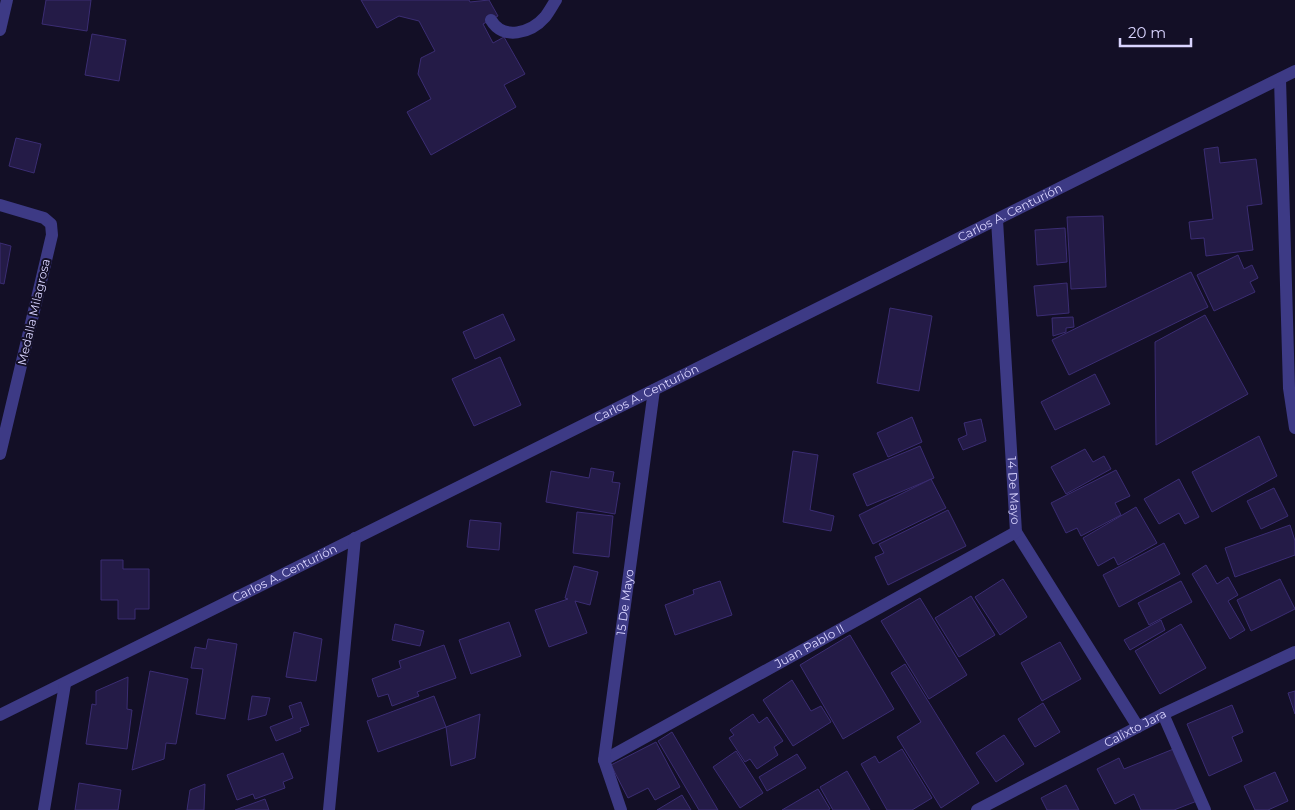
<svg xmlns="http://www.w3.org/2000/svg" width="1295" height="810" viewBox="0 0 1295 810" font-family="Montserrat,sans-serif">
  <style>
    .building { fill: #241b47; stroke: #3b2d73 }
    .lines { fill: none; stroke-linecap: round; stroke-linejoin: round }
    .service { stroke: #3d3a85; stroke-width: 12 }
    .minor { stroke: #3d3a85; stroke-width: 12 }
    .labels { text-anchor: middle; stroke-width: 4; stroke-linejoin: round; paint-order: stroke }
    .street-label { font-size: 12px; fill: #d9d4ff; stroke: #130f26 }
  </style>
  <rect width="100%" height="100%" fill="#130f26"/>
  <!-- building -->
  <g class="building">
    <path d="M 46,0 L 91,0 L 87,31 L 42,24 Z"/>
    <path d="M 361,0 L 469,0 L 470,2 L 489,0 L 498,16 L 483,24 L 493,43 L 504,37 L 525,74 L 504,85 L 516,107 L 431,155 L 407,112 L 431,99 L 418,74 L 421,58 L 435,51 L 419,21 L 399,16 L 377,28 Z"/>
    <path d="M 92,34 L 126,40 L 119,81 L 85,75 Z"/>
    <path d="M 16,138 L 41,144 L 34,173 L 9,166 Z"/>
    <path d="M 1218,147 L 1220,163 L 1256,159 L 1262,204 L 1247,206 L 1253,250 L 1206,256 L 1204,238 L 1191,239 L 1189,222 L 1213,219 L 1204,149 Z"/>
    <path d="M 1103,216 L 1106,287 L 1071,289 L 1067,217 Z"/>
    <path d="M 1065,228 L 1067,262 L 1037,265 L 1035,230 Z"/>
    <path d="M 0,243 L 11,246 L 4,284 L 0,283 Z"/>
    <path d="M 1238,255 L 1244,269 L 1252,265 L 1258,278 L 1250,282 L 1255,292 L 1214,311 L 1197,275 Z"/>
    <path d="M 1191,272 L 1208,307 L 1069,375 L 1052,340 Z"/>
    <path d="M 1067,283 L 1069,313 L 1037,316 L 1034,286 Z"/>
    <path d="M 890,308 L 932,316 L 919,391 L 877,383 Z"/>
    <path d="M 503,314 L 515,340 L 475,359 L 463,332 Z"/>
    <path d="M 1205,315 L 1248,394 L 1156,445 L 1155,342 Z"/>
    <path d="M 1073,317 L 1074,327 L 1066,328 L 1066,332 L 1053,336 L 1052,318 Z"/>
    <path d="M 500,357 L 521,405 L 474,426 L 452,379 Z"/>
    <path d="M 1095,374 L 1110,404 L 1055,430 L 1041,402 Z"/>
    <path d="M 912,417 L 922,442 L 888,457 L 877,433 Z"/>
    <path d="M 981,419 L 986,441 L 963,450 L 958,439 L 967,435 L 964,423 Z"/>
    <path d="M 1259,436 L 1277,476 L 1212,512 L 1192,472 Z"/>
    <path d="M 920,446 L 934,478 L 867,506 L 853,474 Z"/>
    <path d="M 1085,449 L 1093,462 L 1104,456 L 1111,469 L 1066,494 L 1051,467 Z"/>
    <path d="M 793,451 L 818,455 L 810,510 L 834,516 L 831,531 L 783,522 Z"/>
    <path d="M 591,468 L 614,472 L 612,482 L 620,483 L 615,514 L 546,502 L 551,471 L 589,478 Z"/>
    <path d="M 1116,470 L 1130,496 L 1115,503 L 1121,515 L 1081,536 L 1077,528 L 1066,533 L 1051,503 Z"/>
    <path d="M 931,479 L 946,508 L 873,544 L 859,515 Z"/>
    <path d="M 1179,479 L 1199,517 L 1185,524 L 1179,513 L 1159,524 L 1144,499 Z"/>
    <path d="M 1274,488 L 1288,516 L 1261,529 L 1247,501 Z"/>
    <path d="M 1136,507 L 1157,543 L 1118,565 L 1114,557 L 1098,566 L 1083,538 Z"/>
    <path d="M 948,510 L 966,546 L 888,585 L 875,557 L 884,553 L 879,544 Z"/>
    <path d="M 577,512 L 613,516 L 609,557 L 573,553 Z"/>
    <path d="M 470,520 L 501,523 L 499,550 L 467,547 Z"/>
    <path d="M 1290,525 L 1295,541 L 1295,555 L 1235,577 L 1225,548 Z"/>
    <path d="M 1164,543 L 1180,574 L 1119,607 L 1103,575 Z"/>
    <path d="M 101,560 L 123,560 L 123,569 L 149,569 L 149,609 L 135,609 L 135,619 L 118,619 L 118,600 L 101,600 Z"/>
    <path d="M 1206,565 L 1217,584 L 1228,577 L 1238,595 L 1228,601 L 1245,630 L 1230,639 L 1192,574 Z"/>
    <path d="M 574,566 L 598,572 L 590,605 L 575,601 L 587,633 L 549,647 L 535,610 L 568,599 L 565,598 Z"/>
    <path d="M 1003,579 L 1027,617 L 1000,635 L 975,597 Z"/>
    <path d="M 1280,579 L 1295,609 L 1251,631 L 1237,600 Z"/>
    <path d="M 720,581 L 732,615 L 675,635 L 665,605 L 694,594 L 693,590 Z"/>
    <path d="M 1181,581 L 1192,602 L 1149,625 L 1138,603 Z"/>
    <path d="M 971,596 L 995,635 L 959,657 L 935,618 Z"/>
    <path d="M 920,598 L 967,675 L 929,699 L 881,621 Z"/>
    <path d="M 1161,620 L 1165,630 L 1130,650 L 1124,640 Z"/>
    <path d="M 509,622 L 521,656 L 471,674 L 459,640 Z"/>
    <path d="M 395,624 L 424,631 L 420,646 L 392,640 Z"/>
    <path d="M 1181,624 L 1206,668 L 1160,694 L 1135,651 Z"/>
    <path d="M 294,632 L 322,639 L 316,681 L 286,677 Z"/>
    <path d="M 850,635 L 894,709 L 843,739 L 800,665 Z"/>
    <path d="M 208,639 L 237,644 L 225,719 L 196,714 L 203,669 L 191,668 L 195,647 L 206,649 Z"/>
    <path d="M 1060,642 L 1081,679 L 1042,701 L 1021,663 Z"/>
    <path d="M 444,645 L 456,678 L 417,692 L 419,696 L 392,706 L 388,694 L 378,697 L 372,679 L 401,668 L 399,661 Z"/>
    <path d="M 905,664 L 979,783 L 941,808 L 897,737 L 921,722 L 891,673 Z"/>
    <path d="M 150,671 L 188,679 L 176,744 L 166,743 L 164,759 L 132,770 Z"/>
    <path d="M 128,677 L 127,709 L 132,710 L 127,749 L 86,744 L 92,704 L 96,705 L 96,691 Z"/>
    <path d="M 792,680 L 811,711 L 821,706 L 831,722 L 793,746 L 763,700 Z"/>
    <path d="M 1295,691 L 1295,714 L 1288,693 Z"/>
    <path d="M 252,696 L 270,698 L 266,715 L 248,720 Z"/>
    <path d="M 434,696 L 446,727 L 378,752 L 367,721 Z"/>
    <path d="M 301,702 L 309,725 L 300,728 L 301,731 L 276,741 L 270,727 L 293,718 L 289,706 Z"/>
    <path d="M 1043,703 L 1060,732 L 1035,747 L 1018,719 Z"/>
    <path d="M 1232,705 L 1243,732 L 1232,737 L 1242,761 L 1209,776 L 1187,724 Z"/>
    <path d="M 480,714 L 475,758 L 451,766 L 446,727 Z"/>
    <path d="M 753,714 L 759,723 L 767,717 L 783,741 L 774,747 L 778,755 L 757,769 L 750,759 L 745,762 L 729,738 L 734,735 L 730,730 Z"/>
    <path d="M 672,732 L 718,810 L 699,810 L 658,741 Z"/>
    <path d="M 1004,735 L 1024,764 L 996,782 L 976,753 Z"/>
    <path d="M 656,742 L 680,787 L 655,800 L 648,788 L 628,798 L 611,765 Z"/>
    <path d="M 1176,748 L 1197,801 L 1174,810 L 1141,810 L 1134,794 L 1115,804 L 1097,769 L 1119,758 L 1124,769 Z"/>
    <path d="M 902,749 L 932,798 L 912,810 L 887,810 L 861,764 L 875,756 L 879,763 Z"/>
    <path d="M 736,751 L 763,793 L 740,808 L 713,767 Z"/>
    <path d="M 283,753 L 293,778 L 283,782 L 285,788 L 255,799 L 253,794 L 237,800 L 227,775 Z"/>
    <path d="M 797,754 L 806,768 L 767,791 L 759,777 Z"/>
    <path d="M 847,771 L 870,810 L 833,810 L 820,787 Z"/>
    <path d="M 1275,772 L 1288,801 L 1268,810 L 1255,810 L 1244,786 Z"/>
    <path d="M 79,783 L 121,790 L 118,810 L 75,810 Z"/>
    <path d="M 205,784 L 204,810 L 187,810 L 190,790 Z"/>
    <path d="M 1066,785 L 1079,810 L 1047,810 L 1041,798 Z"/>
    <path d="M 818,789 L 830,809 L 828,810 L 782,810 Z"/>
    <path d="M 682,795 L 691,810 L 657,810 Z"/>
    <path d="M 265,799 L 269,810 L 235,810 Z"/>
  </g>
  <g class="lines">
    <!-- service -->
    <path class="service" d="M 491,20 C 503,41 531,33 545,17 C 549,12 552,6 556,0"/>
    <!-- minor -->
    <g class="minor">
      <path d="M 0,30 L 7,0"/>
      <path d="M 1280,79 L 1289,388 L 1295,428"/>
      <path d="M 0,205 L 44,218 L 51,224 L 52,235 L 0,454"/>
      <path id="s1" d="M 997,220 L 1016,532 L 1138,727"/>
      <path d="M 1163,714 L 1205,810"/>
      <path id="s2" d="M 0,715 L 1295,71"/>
      <path id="s3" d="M 604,760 L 1016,532"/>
      <path d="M 44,810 L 65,684"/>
      <path d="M 329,810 L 355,538"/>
      <path id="s4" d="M 621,810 L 604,760 L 654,390"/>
      <path id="s5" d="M 977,810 L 1163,714 L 1295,652"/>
    </g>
  </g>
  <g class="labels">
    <!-- street labels -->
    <g class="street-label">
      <text dy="4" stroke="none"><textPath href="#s2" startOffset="1128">Carlos A. Centurión</textPath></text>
      <text transform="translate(34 312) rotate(-77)" y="4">Medalla Milagrosa</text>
      <text dy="4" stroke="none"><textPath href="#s2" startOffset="722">Carlos A. Centurión</textPath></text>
      <text dy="4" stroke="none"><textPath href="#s1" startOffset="271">14 De Mayo</textPath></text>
      <text dy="4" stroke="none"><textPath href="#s2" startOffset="318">Carlos A. Centurión</textPath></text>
      <text dy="4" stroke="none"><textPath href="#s4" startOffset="212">15 De Mayo</textPath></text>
      <text dy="4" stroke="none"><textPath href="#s3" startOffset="235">Juan Pablo II</textPath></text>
      <text dy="4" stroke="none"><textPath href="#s5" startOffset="178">Calixto Jara</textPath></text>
    </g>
  </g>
  <!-- scale -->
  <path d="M1120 38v8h71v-8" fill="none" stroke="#d9d4ff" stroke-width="2.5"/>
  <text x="1128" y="38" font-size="15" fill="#d9d4ff" stroke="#130f26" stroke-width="4" paint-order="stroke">20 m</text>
</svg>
